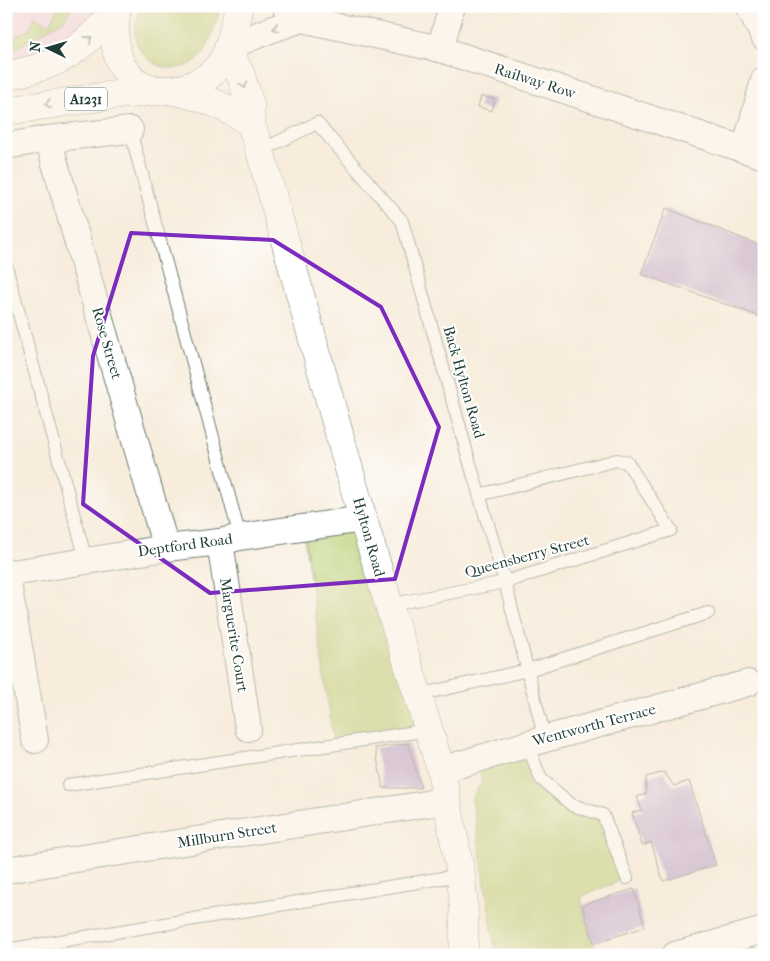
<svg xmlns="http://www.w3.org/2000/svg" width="770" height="961" viewBox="0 0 770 961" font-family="'IM FELL French Canon',serif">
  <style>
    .built { fill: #f2cfe2 }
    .green { fill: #bace72; stroke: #6c8653 }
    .building { fill: #b69bcb }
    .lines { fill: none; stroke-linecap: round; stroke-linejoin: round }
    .service-casing { stroke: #6b7b6f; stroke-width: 14 }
    .minor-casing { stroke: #6b7b6f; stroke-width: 28 }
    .tertiary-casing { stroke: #6b7b6f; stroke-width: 29 }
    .trunk-casing { stroke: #6b7b6f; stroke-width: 29 }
    .service { stroke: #fff; stroke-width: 12 }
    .minor { stroke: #fff; stroke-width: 26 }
    .tertiary { stroke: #fff; stroke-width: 28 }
    .trunk { stroke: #fff; stroke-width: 28 }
    .oneway { stroke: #8f9e9a }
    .marked { fill: none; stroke: #7b2cbf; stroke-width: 4; stroke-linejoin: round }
    .labels { text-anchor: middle; stroke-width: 4; stroke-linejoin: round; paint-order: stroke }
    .shield { fill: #fff; stroke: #627771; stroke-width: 1 }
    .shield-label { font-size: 14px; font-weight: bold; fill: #1f3d34 }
    .street-label { font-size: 15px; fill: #1f3d34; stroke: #fff }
  </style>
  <rect width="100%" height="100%" fill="#fff"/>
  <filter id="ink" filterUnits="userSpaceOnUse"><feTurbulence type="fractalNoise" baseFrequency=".02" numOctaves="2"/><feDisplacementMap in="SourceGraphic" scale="10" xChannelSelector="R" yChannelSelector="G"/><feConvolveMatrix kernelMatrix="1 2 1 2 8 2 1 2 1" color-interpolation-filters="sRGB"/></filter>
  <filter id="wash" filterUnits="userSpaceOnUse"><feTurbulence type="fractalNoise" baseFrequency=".0096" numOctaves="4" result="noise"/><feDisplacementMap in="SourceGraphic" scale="20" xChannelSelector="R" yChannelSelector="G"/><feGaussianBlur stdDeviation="1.12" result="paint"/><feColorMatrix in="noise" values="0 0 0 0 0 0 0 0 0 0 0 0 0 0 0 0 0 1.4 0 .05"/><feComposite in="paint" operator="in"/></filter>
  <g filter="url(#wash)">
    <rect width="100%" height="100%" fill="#f8eddd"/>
    <!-- built -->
    <path class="built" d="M 6,6 L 98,6 L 96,11 L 64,40 L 39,55 L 6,66 Z"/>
    <!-- green -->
    <g class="green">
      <path d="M 59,6 L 72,6 L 64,20 L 9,52 L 6,53 L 6,42 L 28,30 L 35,17 L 49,24 Z"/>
      <path d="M 141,6 L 221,6 C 216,21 211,45 201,56 C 179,80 137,66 135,33 C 135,24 139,14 141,6 Z"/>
      <path d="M 363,519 L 429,730 L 334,745 L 303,528 Z"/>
      <path d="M 527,744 L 541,779 L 572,805 L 603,815 L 627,878 L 582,896 L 582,905 L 596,954 L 496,955 L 472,798 L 482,781 L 477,759 Z"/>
    </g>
    <g id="blocks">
      <!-- building -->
      <g class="building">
        <path d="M 481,96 L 495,99 L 492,111 L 478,107 Z"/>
        <path d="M 666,208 L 764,247 L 764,318 L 641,274 Z"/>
        <path d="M 408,743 L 421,788 L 383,788 L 375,748 Z"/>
        <path d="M 664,772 L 674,786 L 689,781 L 716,865 L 663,881 L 651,842 L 642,845 L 632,813 L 642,810 L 637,797 L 646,794 L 646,777 Z"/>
        <path d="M 634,889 L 645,927 L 594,943 L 582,905 Z"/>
      </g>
    </g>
  </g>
  <g filter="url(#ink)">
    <use href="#blocks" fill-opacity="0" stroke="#6b7b6f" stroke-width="1"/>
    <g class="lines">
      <!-- service casing -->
      <g class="service-casing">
        <g id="service">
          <path d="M 130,130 L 240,537"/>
          <path d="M 260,151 L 317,123 L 402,221 L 469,460 L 505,582 L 545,739"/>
          <path d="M 6,266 L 86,560"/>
          <path d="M 389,605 L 505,582 L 671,530 L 627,462 L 617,460 L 479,495"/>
          <path d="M 418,695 L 528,670 L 708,613"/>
          <path d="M 527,744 L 541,779 L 572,805 L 603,815 L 627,878"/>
          <path d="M 68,785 L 429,730"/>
          <path d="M 6,950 L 461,875"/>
        </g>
      </g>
      <!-- minor casing -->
      <g class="minor-casing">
        <g id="minor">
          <path d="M 749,6 L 764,37"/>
          <path d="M 302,19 L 440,49 L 764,156"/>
          <path d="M 228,47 L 270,30 L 302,19 L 285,6"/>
          <path d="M 440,49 L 452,6"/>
          <path d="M 48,139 L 166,548"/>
          <path d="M 6,146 L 48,139 L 130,130"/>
          <path d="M 745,150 L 764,80"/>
          <path d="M 220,542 L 248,728"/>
          <path d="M 6,571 L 35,740"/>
          <path d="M 6,574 L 166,548 L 220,542 L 240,537 L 363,519"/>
          <path d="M 441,770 L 545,739 L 748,683"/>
          <path d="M 6,870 L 426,804 L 447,799"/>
          <path d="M 675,955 L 764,930"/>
        </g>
      </g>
      <!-- tertiary casing -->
      <g class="tertiary-casing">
        <g id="tertiary">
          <path d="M 228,48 L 241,76 L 250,105 L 251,124 L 260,151 L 363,519 L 389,605 L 418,695 L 441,770 L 461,875 L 464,909 L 464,955"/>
          <path d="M 168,90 C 198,95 226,105 251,124"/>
        </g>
      </g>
      <!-- trunk casing -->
      <g class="trunk-casing">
        <g id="trunk">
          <path d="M 117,6 C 114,28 112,54 126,72 C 149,101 197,92 218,67 C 231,52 234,25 239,6"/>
          <path d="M 6,76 C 22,72 37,69 52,63 C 79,51 100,30 117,7"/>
          <path d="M 6,111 L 107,96 L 160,91"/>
        </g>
      </g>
      <!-- service -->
      <use href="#service" class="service"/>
      <!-- minor -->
      <use href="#minor" class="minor"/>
      <!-- tertiary -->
      <use href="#tertiary" class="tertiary"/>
      <!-- trunk -->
      <use href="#trunk" class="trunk"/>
    </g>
    <!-- one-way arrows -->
    <defs><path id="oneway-chevron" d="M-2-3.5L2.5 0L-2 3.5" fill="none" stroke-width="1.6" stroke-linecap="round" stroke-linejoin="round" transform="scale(1.25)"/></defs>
    <g class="oneway">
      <use href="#oneway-chevron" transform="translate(276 28) rotate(162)"/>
      <use href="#oneway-chevron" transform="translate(89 39) rotate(-40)"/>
      <use href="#oneway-chevron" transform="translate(244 85) rotate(73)"/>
      <use href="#oneway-chevron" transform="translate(48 104) rotate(171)"/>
    </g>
  </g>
  <!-- marked area -->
  <path d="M0 0H770V961H0ZM 131,233 L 273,240 L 381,307 L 439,427 L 395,579 L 210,593 L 83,504 L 93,356 Z" fill="#f8eddd" fill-opacity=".55" fill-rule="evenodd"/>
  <path class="marked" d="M 131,233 L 273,240 L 381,307 L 439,427 L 395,579 L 210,593 L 83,504 L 93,356 Z"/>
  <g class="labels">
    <!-- shield labels -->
    <rect class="shield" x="65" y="87.5" width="42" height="23" rx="4"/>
    <g class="shield-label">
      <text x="86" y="104">A1231</text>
    </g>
    <!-- street labels -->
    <g class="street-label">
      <text transform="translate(535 81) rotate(18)" y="5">Railway Row</text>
      <text transform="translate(107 343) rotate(74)" y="5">Rose Street</text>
      <text transform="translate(464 382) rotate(74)" y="5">Back Hylton Road</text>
      <text transform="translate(369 537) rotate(74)" y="5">Hylton Road</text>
      <text transform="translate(185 545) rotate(-8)" y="5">Deptford Road</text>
      <text transform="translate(527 556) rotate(-15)" y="5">Queensberry Street</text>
      <text transform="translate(234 635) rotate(81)" y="5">Marguerite Court</text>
      <text transform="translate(594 725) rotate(-15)" y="5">Wentworth Terrace</text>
      <text transform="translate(227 835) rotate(-9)" y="5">Millburn Street</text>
    </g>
  </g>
  <!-- margin -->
  <rect width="770" height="961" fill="none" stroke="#fff" stroke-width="25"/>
  <!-- north arrow -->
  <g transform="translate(48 48) rotate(275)" stroke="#ffffff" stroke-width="4" paint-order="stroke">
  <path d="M0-4L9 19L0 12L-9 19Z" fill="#1f3d34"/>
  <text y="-8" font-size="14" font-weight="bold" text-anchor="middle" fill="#1f3d34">N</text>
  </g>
</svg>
